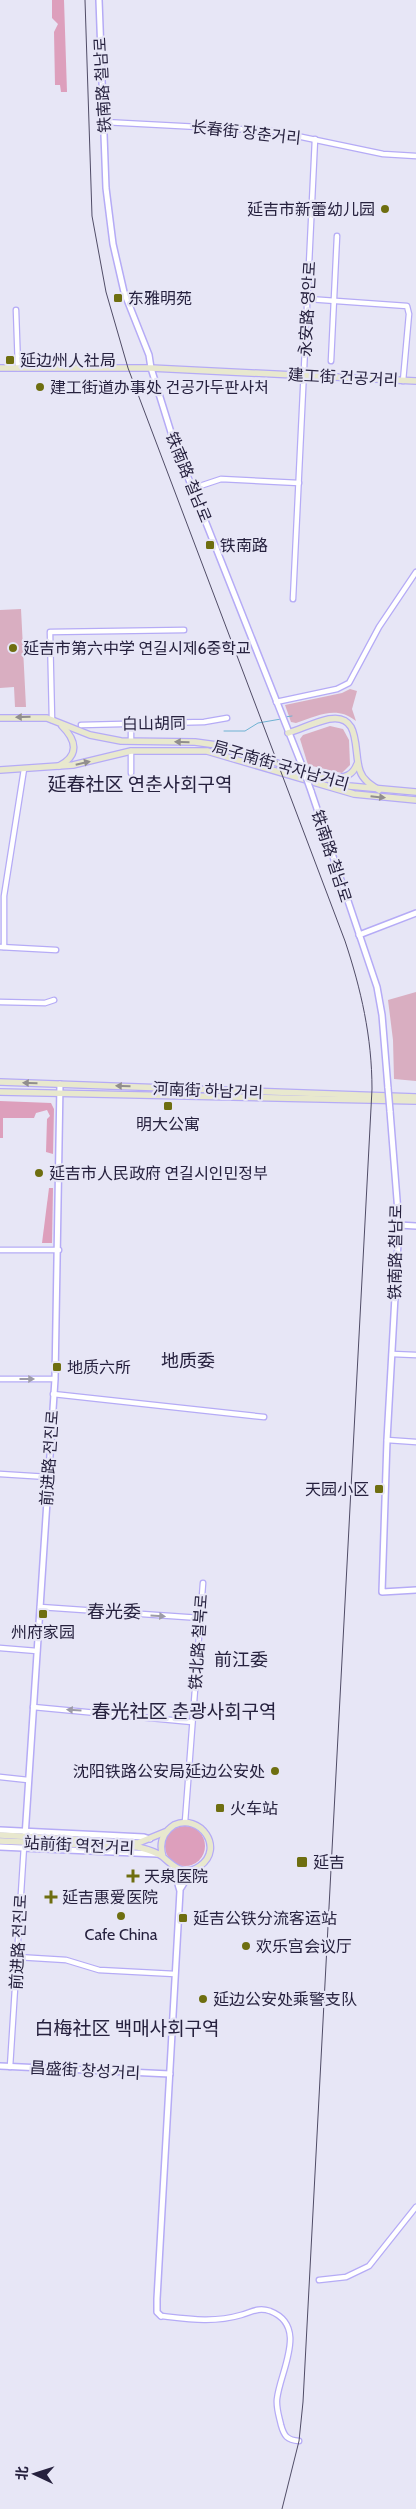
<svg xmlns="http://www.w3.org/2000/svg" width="416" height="2509" viewBox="0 0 416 2509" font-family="Cabin,'Noto Sans SC','Noto Sans KR',sans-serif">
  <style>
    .green { fill: #d9aec1 }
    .forest { fill: #dd9fbc }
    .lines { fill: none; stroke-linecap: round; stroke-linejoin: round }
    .stream { stroke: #6fb2d2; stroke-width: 1 }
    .minor-casing { stroke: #b5abf6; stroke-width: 7 }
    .tertiary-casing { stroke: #b5abf6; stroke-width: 8 }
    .secondary-casing { stroke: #b5abf6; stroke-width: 8 }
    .minor { stroke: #fff; stroke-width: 4.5 }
    .tertiary { stroke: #fff; stroke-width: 5 }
    .secondary { stroke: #e8e8ce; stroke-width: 5.5 }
    .rail { stroke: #504c66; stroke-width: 1 }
    .tertiary-bridge-casing { stroke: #b5abf6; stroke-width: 8; stroke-linecap: butt }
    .tertiary-bridge { stroke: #fff; stroke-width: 5 }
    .oneway { fill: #918e8d }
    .oneway2 { fill: #9d9ba8 }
    .poi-dot { fill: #6e6e10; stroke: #e7e6f6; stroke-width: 2 }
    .labels { text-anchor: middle; stroke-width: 4.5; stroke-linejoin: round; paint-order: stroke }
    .street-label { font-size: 16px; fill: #26213e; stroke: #e7e6f6 }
    .poi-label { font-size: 16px; fill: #26213e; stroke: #e7e6f6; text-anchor: start }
    .neighbourhood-label { font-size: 18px; fill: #26213e; stroke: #e7e6f6 }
    .quarter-label { font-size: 19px; fill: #26213e; stroke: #e7e6f6 }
  </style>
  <rect width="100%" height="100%" fill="#e7e6f6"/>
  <!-- green -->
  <g class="green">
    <path d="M 21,609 L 26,707 L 15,707 L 14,687 L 0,688 L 0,610 Z"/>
    <path d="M 350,689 L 357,691 L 352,709 L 356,721 C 336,705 318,716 296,723 L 291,722 L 285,705 L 342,693 Z"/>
    <path d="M 330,726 L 343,729 L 349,740 L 350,765 L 342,773 L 308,765 L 300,739 L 303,735 Z"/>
    <path d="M 416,992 L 416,1081 L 394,1079 L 393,1040 L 388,1000 Z"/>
  </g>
  <!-- forest -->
  <g class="forest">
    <path d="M 52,0 L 64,0 L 67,92 L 61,92 L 60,85 L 55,85 L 54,32 L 58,24 L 52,18 Z"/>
    <path d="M 0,1101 L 51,1103 L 54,1109 L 53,1154 L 46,1152 L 47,1119 L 50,1116 L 47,1110 L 36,1113 L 34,1118 L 3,1118 L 3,1138 L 0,1138 Z"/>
    <path d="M 49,1188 L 53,1188 L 52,1243 L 42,1243 Z"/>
    <circle cx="185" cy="1846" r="20"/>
  </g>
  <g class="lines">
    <!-- stream -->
    <g class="stream">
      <path d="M 285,717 L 292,716"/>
      <path d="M 224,731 L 245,731 L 258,723 L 281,719"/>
    </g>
    <!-- minor casing -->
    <g class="minor-casing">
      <g id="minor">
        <path d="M 104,122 L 273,131 L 383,154 L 416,156"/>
        <path d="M 308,299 L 407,306 L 409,314 L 403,381"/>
        <path d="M 16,310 L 18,368"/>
        <path d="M 331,361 L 337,236"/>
        <path d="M 194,488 L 221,479 L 299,483"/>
        <path d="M 293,599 L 315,139"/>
        <path d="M 276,702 L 337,689 L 349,683 L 379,627 L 416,572"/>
        <path d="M 52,720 L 50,632 L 184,630"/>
        <path d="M 81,725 L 204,722 L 227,718"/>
        <path d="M 131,741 L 131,724"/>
        <path d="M 131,773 L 131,751"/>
        <path d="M 0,947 L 56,950"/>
        <path d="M 4,947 L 4,896 L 24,769"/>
        <path d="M 0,1002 L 45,1003 L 54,1000"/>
        <path d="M 0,1250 L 59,1250"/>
        <path d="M 392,1354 L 416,1355"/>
        <path d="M 0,1379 L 55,1379"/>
        <path d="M 53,1394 L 264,1417"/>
        <path d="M 387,1440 L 416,1442"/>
        <path d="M 0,1474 L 48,1477"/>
        <path d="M 40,1607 L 200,1618"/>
        <path d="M 0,1648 L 37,1651"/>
        <path d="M 33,1707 L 192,1722"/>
        <path d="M 0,1777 L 28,1780"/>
        <path d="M 185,1822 L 203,1583"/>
        <path d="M 17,1957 L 66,1960 L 99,1970 L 175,1974"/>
        <path d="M 10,2067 L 24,1846"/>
        <path d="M 319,2280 L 346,2277 L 369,2266 L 416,2207"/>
        <path d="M 161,2316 C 188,2319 214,2323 241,2315 C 252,2312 258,2307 270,2311 C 309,2326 280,2371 277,2399 C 276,2408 279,2416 281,2425 C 284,2436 287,2440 299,2441"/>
      </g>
    </g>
    <!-- tertiary casing -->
    <g class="tertiary-casing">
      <g id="tertiary">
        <path d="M 99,0 L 106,188 L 113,244 L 124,292 L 149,355 L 151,368 L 174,442 L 301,763"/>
        <path d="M 311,791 L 377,987 L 382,1015 L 388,1088"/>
        <path d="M 359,935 L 416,913"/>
        <path d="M 390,1111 L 399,1225 L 387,1440 L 382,1592 L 416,1590"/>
        <path d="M 399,1225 L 416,1226"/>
        <path d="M 0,1830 L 144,1837 L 150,1839"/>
        <path d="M 25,1837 L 55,1379 L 60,1084"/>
        <path d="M 0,1847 L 157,1854"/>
        <path d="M 181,1888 L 192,1870"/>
        <path d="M 0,2066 L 170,2074"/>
        <path d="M 161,2316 L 157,2312 L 157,2299 L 180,1891 L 173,1867"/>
      </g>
    </g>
    <!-- secondary casing -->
    <g class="secondary-casing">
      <g id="secondary">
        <path d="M 0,368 L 151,368 L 416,381"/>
        <path d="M 0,718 L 47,718 L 90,735 L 121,741 L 195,742 L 224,746 L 349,786 L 416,792"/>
        <path d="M 288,733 C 301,729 315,722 329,719 C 362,713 353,752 360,771 C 363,780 371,785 379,790"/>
        <path d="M 59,766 C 80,755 76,740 62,726"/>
        <path d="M 0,770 L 73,765 L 131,751 L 207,751 L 354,794 L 416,800"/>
        <path d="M 333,778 C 345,778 353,775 357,764"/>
        <path d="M 0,1082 L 416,1097"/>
        <path d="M 0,1092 L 416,1101"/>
        <path d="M 0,1835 L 138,1843 L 165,1832"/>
        <path d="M 0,1841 L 138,1847 C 146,1849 157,1852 163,1857 C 174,1867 185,1877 200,1866 C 225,1848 200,1813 174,1825 C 162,1833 159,1844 163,1857"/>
      </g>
    </g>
    <!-- minor -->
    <use href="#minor" class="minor"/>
    <!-- tertiary -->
    <use href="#tertiary" class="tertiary"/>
    <!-- secondary -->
    <use href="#secondary" class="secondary"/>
    <!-- rail -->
    <path class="rail" d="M 85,0 L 92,216 L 106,292 L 128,368 L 345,941 C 361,989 372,1037 372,1089 L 303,2402 L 299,2441 L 282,2509"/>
    <!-- tertiary-bridge casing -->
    <g class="tertiary-bridge-casing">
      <g id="tertiary-bridge">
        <path d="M 301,763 L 311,791"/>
        <path d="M 388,1088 L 390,1111"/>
      </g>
    </g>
    <!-- tertiary-bridge -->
    <use href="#tertiary-bridge" class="tertiary-bridge"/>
  </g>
  <!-- one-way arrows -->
  <defs><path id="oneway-solid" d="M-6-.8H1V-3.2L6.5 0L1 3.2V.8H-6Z" transform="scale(1.25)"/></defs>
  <g class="oneway">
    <use href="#oneway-solid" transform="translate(23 717) rotate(179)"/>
    <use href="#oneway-solid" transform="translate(182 742) rotate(-179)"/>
    <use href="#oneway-solid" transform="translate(83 763) rotate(-13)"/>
    <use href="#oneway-solid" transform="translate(378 797) rotate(6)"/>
    <use href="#oneway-solid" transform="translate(30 1083) rotate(-178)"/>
    <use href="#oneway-solid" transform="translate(123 1086) rotate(-178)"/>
  </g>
  <g class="oneway2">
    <use href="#oneway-solid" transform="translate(27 1379)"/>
    <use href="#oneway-solid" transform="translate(158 1616) rotate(4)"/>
    <use href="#oneway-solid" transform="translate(74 1710) rotate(-176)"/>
  </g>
  <!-- markers -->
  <g class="poi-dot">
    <circle cx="385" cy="209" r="5"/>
    <rect x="113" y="293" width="10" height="10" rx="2.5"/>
    <rect x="5" y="355" width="10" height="10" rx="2.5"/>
    <circle cx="40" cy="387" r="5"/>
    <rect x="205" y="540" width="10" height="10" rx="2.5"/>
    <circle cx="13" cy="648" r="5"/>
    <rect x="163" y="1101" width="10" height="10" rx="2.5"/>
    <circle cx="39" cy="1173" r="5"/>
    <rect x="52" y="1362" width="10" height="10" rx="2.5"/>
    <rect x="374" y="1484" width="10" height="10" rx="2.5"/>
    <rect x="38" y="1609" width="10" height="10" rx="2.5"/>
    <circle cx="275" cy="1771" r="5"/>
    <rect x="215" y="1803" width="10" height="10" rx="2.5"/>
    <rect x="296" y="1856" width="12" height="12" rx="2.5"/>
    <path d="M130.5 1868.5h5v5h5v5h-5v5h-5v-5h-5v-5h5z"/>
    <path d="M48.5 1889.5h5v5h5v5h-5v5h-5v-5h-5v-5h5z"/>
    <circle cx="121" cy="1916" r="5"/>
    <rect x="178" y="1913" width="10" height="10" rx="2.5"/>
    <circle cx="246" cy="1946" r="5"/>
    <circle cx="203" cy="1999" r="5"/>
  </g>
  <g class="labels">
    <!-- street labels -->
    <g class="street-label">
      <text transform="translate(102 85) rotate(-93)" y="6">铁南路 철남로</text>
      <text transform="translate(246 132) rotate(6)" y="6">长春街 장춘거리</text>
      <text transform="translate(307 309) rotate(-87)" y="6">永安路 영안로</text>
      <text transform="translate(343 377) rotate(3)" y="6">建工街 건공거리</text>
      <text transform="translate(189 477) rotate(68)" y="6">铁南路 철남로</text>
      <text transform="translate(154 723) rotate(-1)" y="6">白山胡同</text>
      <text transform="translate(281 765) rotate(16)" y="6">局子南街 국자남거리</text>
      <text transform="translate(332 856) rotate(72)" y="6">铁南路 철남로</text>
      <text transform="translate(208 1090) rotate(2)" y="6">河南街 하남거리</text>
      <text transform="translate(395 1252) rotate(-89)" y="6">铁南路 철남로</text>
      <text transform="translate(49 1458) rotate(-86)" y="6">前进路 전진로</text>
      <text transform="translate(198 1642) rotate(-86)" y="6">铁北路 철북로</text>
      <text transform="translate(79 1845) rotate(3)" y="6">站前街 역전거리</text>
      <text transform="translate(18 1942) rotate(-87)" y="6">前进路 전진로</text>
      <text transform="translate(85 2070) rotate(3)" y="6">昌盛街 창성거리</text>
    </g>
    <!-- poi labels -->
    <g class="poi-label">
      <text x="375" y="215" text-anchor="end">延吉市新蕾幼儿园</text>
      <text x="128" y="304">东雅明苑</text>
      <text x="20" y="366">延边州人社局</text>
      <text x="50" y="393">建工街道办事处 건공가두판사처</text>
      <text x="220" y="551">铁南路</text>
      <text x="23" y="654">延吉市第六中学 연길시제6중학교</text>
      <text x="168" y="1130" text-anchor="middle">明大公寓</text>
      <text x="49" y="1179">延吉市人民政府 연길시인민정부</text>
      <text x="67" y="1373">地质六所</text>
      <text x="369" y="1495" text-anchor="end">天园小区</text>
      <text x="43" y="1638" text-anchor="middle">州府家园</text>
      <text x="265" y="1777" text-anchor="end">沈阳铁路公安局延边公安处</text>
      <text x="230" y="1814">火车站</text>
      <text x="313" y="1868">延吉</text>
      <text x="144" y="1882">天泉医院</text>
      <text x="62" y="1903">延吉惠爱医院</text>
      <text x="193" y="1924">延吉公铁分流客运站</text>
      <text x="121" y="1940" text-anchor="middle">Cafe China</text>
      <text x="256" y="1952">欢乐宫会议厅</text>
      <text x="213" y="2005">延边公安处乘警支队</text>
    </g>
    <!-- neighbourhood labels -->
    <g class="neighbourhood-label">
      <text x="188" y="1367">地质委</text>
      <text x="114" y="1618">春光委</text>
      <text x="241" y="1666">前江委</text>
    </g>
    <!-- quarter labels -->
    <g class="quarter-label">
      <text x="140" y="791">延春社区 연춘사회구역</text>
      <text x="184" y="1718">春光社区 춘광사회구역</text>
      <text x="127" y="2035">白梅社区 백매사회구역</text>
    </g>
  </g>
  <!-- north arrow -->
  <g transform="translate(35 2474) rotate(274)" stroke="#e7e6f6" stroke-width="4" paint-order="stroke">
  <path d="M0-4L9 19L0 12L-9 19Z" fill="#26213e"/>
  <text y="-8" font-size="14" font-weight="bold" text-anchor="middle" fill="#26213e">北</text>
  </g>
</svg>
